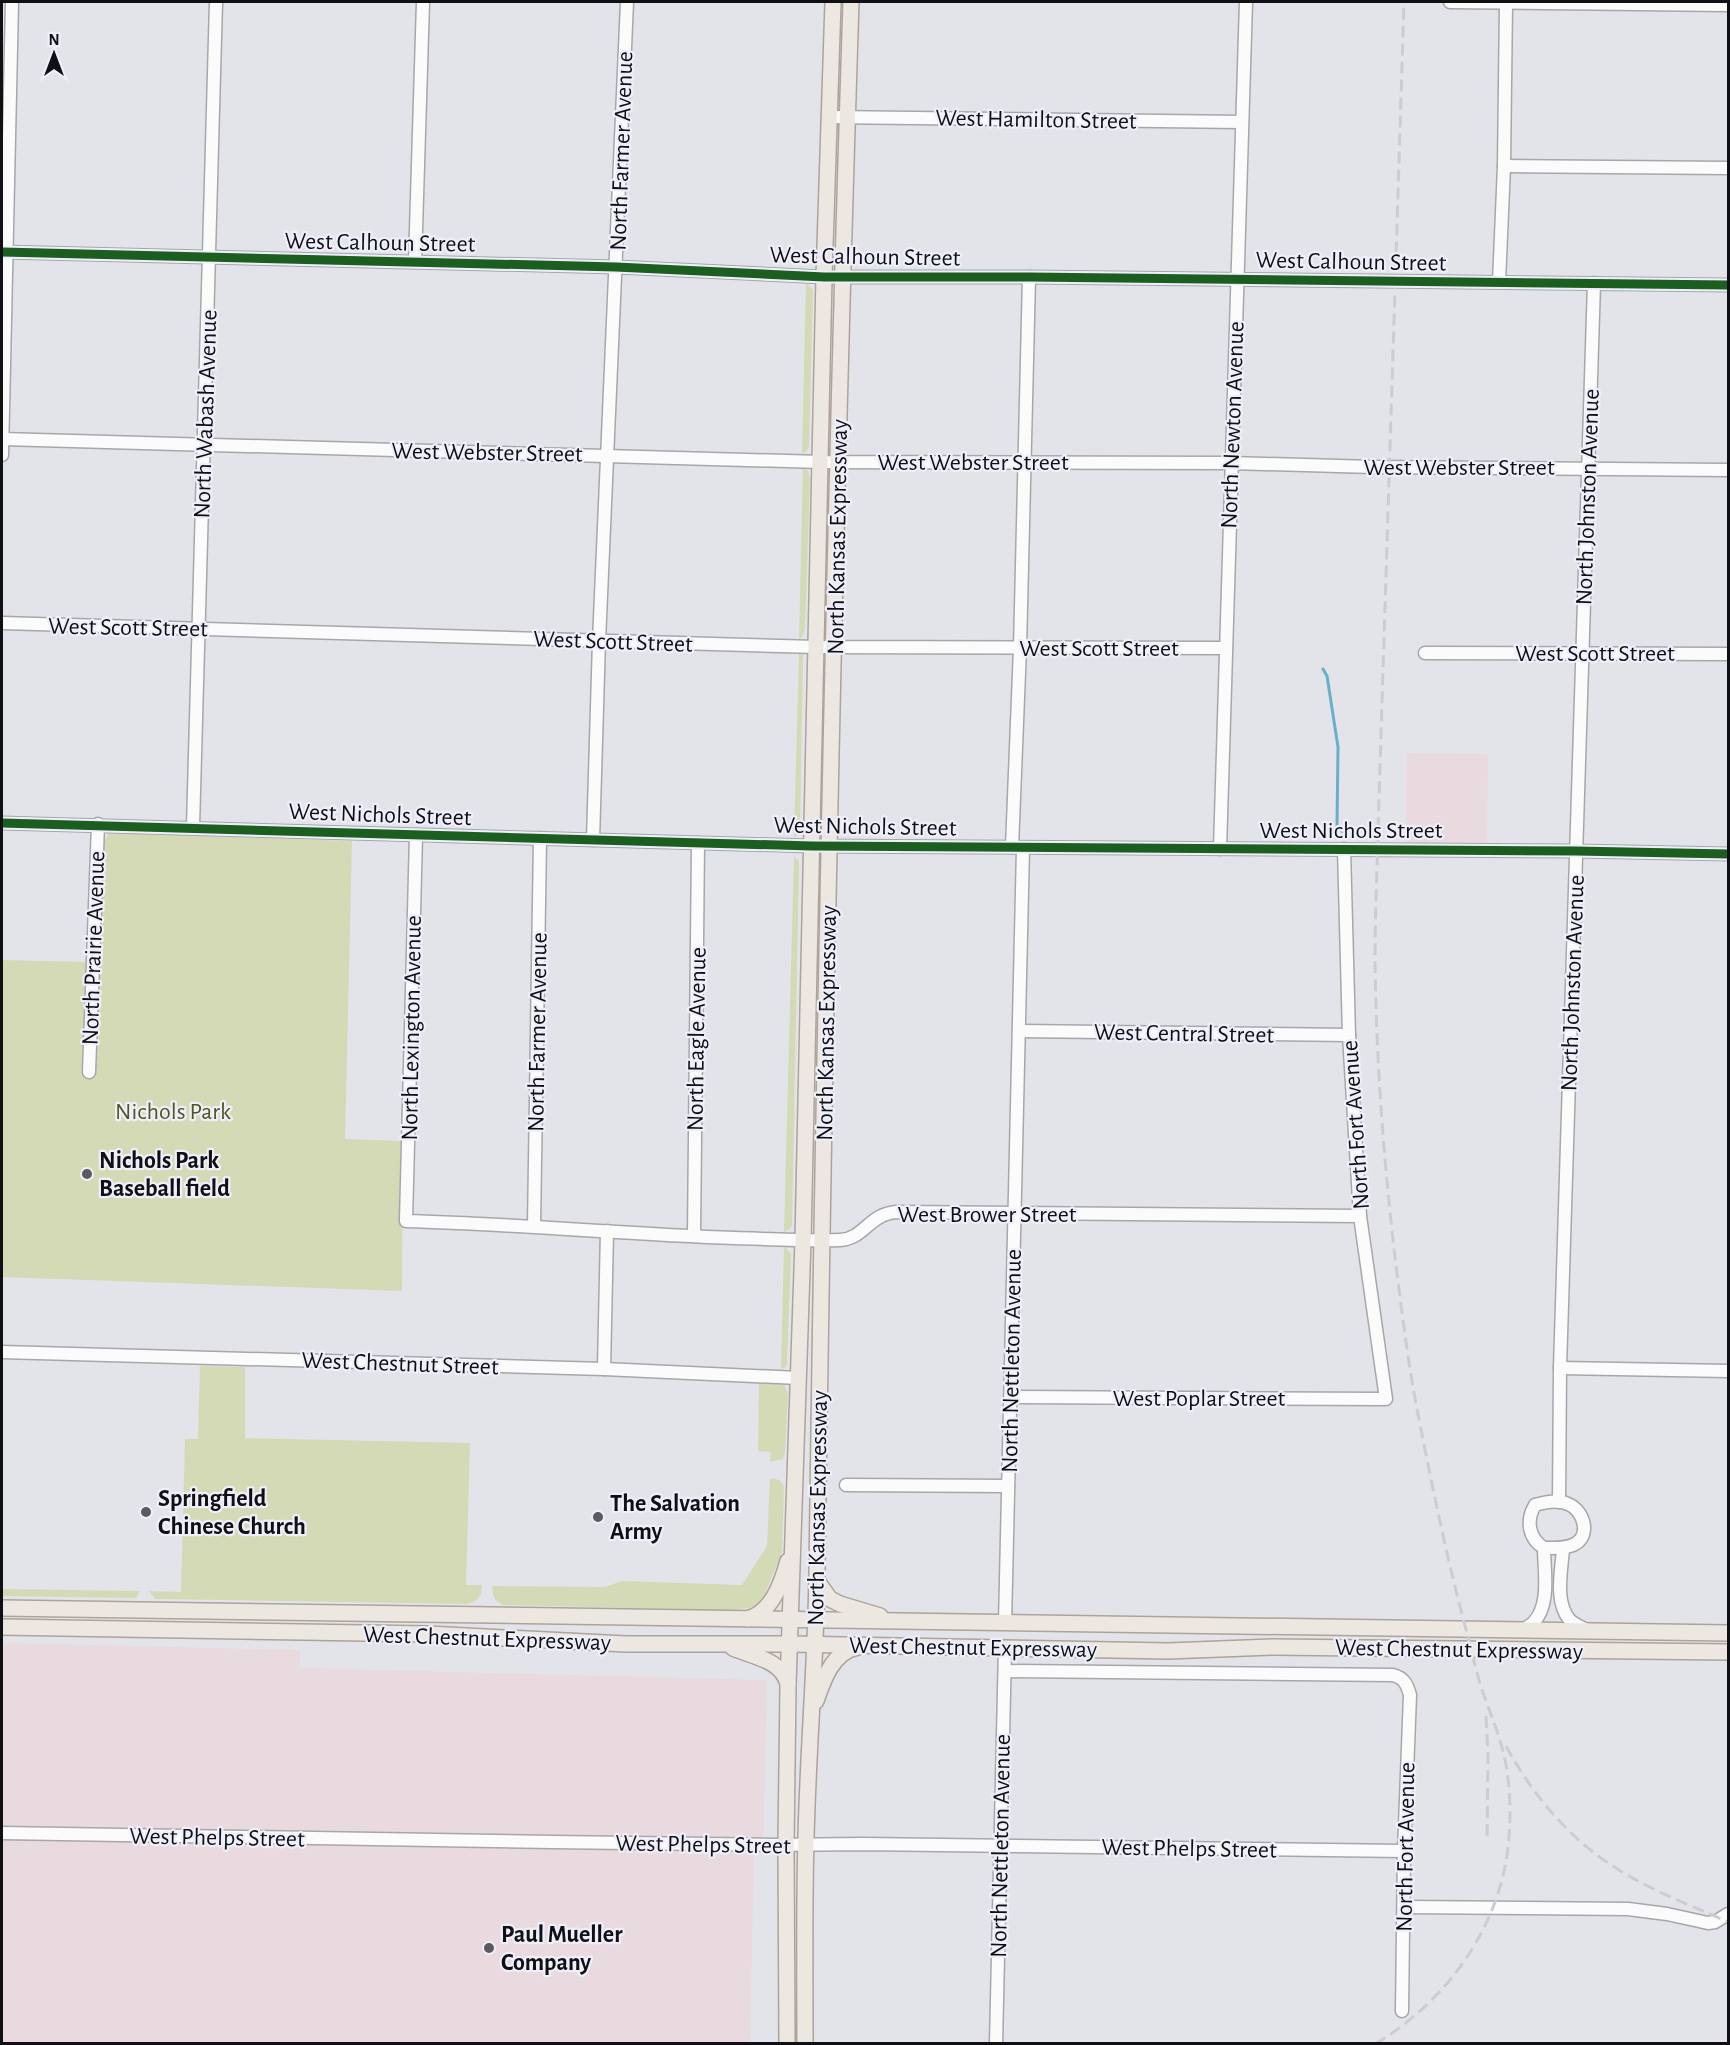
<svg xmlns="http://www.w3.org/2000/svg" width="1730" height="2045" viewBox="0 0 1730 2045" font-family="'Alegreya Sans',sans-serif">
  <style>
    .industrial { fill: #e8dade }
    .green { fill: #d4dab6 }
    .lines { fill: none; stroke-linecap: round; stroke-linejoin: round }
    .stream { stroke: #68b0c7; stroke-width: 3 }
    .minor-casing { stroke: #a6a7ab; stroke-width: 15 }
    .major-casing { stroke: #ada39a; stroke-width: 18 }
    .minor { stroke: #fbfbfc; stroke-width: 12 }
    .major { stroke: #ede7e2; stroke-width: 15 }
    .rail { stroke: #cdcdcf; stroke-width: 3; stroke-dasharray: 12 6; stroke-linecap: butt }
    .cycleway-casing { stroke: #eeeffb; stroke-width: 13 }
    .cycleway { stroke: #1b5e20; stroke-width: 9 }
    .poi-dot { fill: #5a5a5f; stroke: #eeeffb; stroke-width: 2 }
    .labels { text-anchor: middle; stroke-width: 4.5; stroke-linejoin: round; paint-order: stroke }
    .street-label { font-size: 24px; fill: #101014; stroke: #eeeffb }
    .park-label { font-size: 24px; fill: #50571e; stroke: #eeeffb }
    .poi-label { font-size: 24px; font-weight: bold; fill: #101014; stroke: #eeeffb; text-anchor: start }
  </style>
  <rect width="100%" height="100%" fill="#e3e4ea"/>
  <!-- industrial -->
  <g class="industrial">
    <path d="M 1407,753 L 1488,754 L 1487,846 L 1406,845 Z"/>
    <path d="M 6,1643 L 300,1650 L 300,1668 L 767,1680 L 763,1854 L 754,1854 L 750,2043 L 2,2044 L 2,1649 Z"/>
  </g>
  <!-- green -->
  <g class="green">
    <path d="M 806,282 L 813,290 L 809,446 L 807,451 L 802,454 Z"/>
    <path d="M 803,468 L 808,471 L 810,478 L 805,629 L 803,635 L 799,640 Z"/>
    <path d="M 799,653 L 803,655 L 803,660 L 800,830 L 799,834 L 794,838 Z"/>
    <path d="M 109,833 L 352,841 L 345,1139 L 403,1141 L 402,1291 L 2,1277 L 2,960 L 87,962 L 93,842 L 104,842 Z"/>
    <path d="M 794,856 L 799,861 L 799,866 L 792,1225 L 790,1229 L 784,1232 Z"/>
    <path d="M 784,1246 L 791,1254 L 787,1363 L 786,1367 L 781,1369 Z"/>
    <path d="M 200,1366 L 245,1367 L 245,1438 L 470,1443 L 466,1585 L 482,1585 C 482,1596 478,1602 467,1604 L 155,1599 L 149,1591 L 181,1592 L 185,1439 L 198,1439 Z"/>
    <path d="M 759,1380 L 783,1382 L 788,1394 L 785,1452 L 783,1459 L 770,1462 L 771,1452 L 758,1451 Z"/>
    <path d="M 770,1478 C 778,1479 781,1480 784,1487 L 782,1552 L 763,1599 C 754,1611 736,1609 722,1610 L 503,1605 C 493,1600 493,1595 492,1586 L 605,1587 L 622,1581 L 742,1585 L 767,1546 Z"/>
    <path d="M 2,1589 L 139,1591 L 138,1596 L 134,1598 L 2,1596 Z"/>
  </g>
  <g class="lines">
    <!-- stream -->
    <path class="stream" d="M 1323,669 L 1327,676 L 1338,747 L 1337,826 L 1347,836"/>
    <!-- minor casing -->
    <g class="minor-casing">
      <g id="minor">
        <path d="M 1450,2 L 1728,5"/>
        <path d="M 829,117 L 1242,122"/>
        <path d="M 1504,166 L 1728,168"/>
        <path d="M 2,252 L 616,267 L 824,277 L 1029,277 L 1728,285"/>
        <path d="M 415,262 L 423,2"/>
        <path d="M 1499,282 L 1504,166 L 1506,2"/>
        <path d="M 2,439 L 820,462 L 1231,463 L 1373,467 L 1728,470"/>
        <path d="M 2,455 L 12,2"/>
        <path d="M 2,623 L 816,647 L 1226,648"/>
        <path d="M 1425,653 L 1728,654"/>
        <path d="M 2,823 L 811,846 L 1576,851 L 1728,854"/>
        <path d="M 193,827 L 216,2"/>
        <path d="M 416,835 L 406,1221 C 516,1224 625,1234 735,1238 C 770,1239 805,1241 840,1240 C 864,1239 869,1214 896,1212 L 1360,1216"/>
        <path d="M 593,840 L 599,641 L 627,2"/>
        <path d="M 1012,847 L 1020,648 L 1029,277"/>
        <path d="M 1220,849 L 1246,2"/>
        <path d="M 1019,1031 L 1349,1035"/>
        <path d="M 89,1072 L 98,824"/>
        <path d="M 534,1226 L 540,838"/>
        <path d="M 694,1236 L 698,843"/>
        <path d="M 2,1352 L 604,1369 L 799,1378"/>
        <path d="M 1560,1368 L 1728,1371"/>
        <path d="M 604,1369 L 607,1231"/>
        <path d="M 1011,1397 L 1386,1399 L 1360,1216 L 1349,1035 L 1344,849"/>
        <path d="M 846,1485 L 1008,1486"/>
        <path d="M 1559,1502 L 1560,1368 L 1594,283"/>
        <path d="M 1563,1548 C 1562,1568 1554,1601 1569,1619 C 1573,1624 1583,1628 1589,1631"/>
        <path d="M 1005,1623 L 1023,848"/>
        <path d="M 1521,1631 C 1525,1628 1530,1626 1533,1623 C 1551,1605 1544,1571 1544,1548 C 1528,1538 1526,1520 1535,1505 C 1545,1502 1558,1499 1568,1504 C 1584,1510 1592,1537 1573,1545 C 1563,1549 1554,1548 1544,1548"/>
        <path d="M 1005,1671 L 1393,1675 C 1404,1678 1407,1684 1410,1695 L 1404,1851 L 1402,2011"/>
        <path d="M 2,1833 L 552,1842 L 775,1845 L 863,1844 L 1404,1851"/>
        <path d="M 1404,1907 L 1628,1909 L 1667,1914 L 1708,1923 L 1715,1922 L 1728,1914"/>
        <path d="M 996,2044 L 1005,1648"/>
      </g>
    </g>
    <!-- major casing -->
    <g class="major-casing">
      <g id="major">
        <path d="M 817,1581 L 830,1599 L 840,1604 L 880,1616"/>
        <path d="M 2,1608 L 1728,1633"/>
        <path d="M 747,1619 C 772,1613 782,1582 788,1561"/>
        <path d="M 2,1627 L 428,1634 L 626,1644 L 791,1644 L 1168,1651 L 1273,1647 L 1728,1652"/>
        <path d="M 733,1648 C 754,1657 782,1660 788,1684"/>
        <path d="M 816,1701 C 823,1680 833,1651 858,1647"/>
        <path d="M 787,2044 L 786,1845 L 788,1685 L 803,1240 L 824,277 L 833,2"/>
        <path d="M 805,2044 C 805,1975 804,1907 806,1838 C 808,1749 816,1660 817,1572 C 824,1048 834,525 851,2"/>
      </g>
    </g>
    <!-- minor -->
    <use href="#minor" class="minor"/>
    <!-- major -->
    <use href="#major" class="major"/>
    <!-- rail -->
    <g class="rail">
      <path d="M 1486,1716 L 1488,1755 L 1487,1842"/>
      <path d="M 1506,1746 C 1532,1794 1569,1839 1616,1868 C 1651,1891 1691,1905 1728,1922"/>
      <path d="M 1375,2044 C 1449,2000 1503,1923 1509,1837 C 1511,1811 1510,1784 1505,1760 C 1500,1735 1489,1711 1481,1687 C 1476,1670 1472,1654 1468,1637 C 1449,1567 1434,1496 1420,1424 C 1409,1372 1403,1319 1396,1266 C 1384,1164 1376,1061 1375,958 C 1375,916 1377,873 1378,830 L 1404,2"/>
    </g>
    <!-- cycleway casing -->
    <g class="cycleway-casing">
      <g id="cycleway">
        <path d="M 2,252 L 616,267 L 824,277 L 1029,277 L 1728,285"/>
        <path d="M 2,823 L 811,846 L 1576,851 L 1728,854"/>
      </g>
    </g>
    <!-- cycleway -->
    <use href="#cycleway" class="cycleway"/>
  </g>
  <!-- markers -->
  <g class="poi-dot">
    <circle cx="87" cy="1174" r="6"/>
    <circle cx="146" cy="1512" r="6"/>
    <circle cx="598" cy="1517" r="6"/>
    <circle cx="489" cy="1948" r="6"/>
  </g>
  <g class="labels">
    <!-- street labels -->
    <g class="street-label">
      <text transform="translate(1036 119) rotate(1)" y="8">West Hamilton Street</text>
      <text transform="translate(621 151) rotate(-88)" y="8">North Farmer Avenue</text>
      <text transform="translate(380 242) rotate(1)" y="8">West Calhoun Street</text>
      <text transform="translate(865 256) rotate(1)" y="8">West Calhoun Street</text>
      <text transform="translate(1351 261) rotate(1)" y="8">West Calhoun Street</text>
      <text transform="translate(205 414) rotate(-88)" y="8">North Wabash Avenue</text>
      <text transform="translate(1232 425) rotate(-88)" y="8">North Newton Avenue</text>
      <text transform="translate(487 452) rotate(1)" y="8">West Webster Street</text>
      <text x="973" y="470">West Webster Street</text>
      <text x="1459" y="475">West Webster Street</text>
      <text transform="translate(1587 497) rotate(-88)" y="8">North Johnston Avenue</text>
      <text transform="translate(837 537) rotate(-89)" y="8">North Kansas Expressway</text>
      <text transform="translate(128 627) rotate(1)" y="8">West Scott Street</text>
      <text transform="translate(613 641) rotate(2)" y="8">West Scott Street</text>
      <text x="1099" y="656">West Scott Street</text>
      <text x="1595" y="661">West Scott Street</text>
      <text transform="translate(380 814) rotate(2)" y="8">West Nichols Street</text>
      <text transform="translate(865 826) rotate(1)" y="8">West Nichols Street</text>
      <text x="1351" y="838">West Nichols Street</text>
      <text transform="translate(93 948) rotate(-88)" y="8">North Prairie Avenue</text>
      <text transform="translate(1572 983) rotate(-88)" y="8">North Johnston Avenue</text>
      <text transform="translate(826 1023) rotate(-89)" y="8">North Kansas Expressway</text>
      <text transform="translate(411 1028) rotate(-89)" y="8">North Lexington Avenue</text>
      <text transform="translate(537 1032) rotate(-89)" y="8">North Farmer Avenue</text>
      <text transform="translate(1184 1033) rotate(1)" y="8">West Central Street</text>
      <text transform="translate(696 1039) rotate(-89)" y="8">North Eagle Avenue</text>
      <text transform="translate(1355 1125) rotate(-94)" y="8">North Fort Avenue</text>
      <text x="987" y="1222">West Brower Street</text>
      <text transform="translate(1011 1361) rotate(-89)" y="8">North Nettleton Avenue</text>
      <text transform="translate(400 1363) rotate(2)" y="8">West Chestnut Street</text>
      <text x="1199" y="1406">West Poplar Street</text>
      <text transform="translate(817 1508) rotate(-89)" y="8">North Kansas Expressway</text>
      <text transform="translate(487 1638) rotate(2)" y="8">West Chestnut Expressway</text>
      <text transform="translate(973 1647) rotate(1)" y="8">West Chestnut Expressway</text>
      <text transform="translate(1459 1649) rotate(1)" y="8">West Chestnut Expressway</text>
      <text transform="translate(217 1837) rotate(1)" y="8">West Phelps Street</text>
      <text transform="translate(703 1844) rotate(1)" y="8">West Phelps Street</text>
      <text transform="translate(1000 1846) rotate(-89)" y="8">North Nettleton Avenue</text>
      <text transform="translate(1405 1847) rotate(-89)" y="8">North Fort Avenue</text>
      <text transform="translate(1189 1848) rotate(1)" y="8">West Phelps Street</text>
    </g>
    <!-- park labels -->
    <g class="park-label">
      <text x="173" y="1119">Nichols Park</text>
    </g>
    <!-- poi labels -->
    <g class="poi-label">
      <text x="99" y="1168">Nichols Park<tspan x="99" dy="28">Baseball field</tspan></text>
      <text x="158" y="1506">Springfield<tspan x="158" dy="28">Chinese Church</tspan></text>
      <text x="610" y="1511">The Salvation<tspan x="610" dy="28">Army</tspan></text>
      <text x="501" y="1942">Paul Mueller<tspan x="501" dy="28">Company</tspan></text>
    </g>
  </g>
  <!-- border -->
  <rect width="1730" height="2045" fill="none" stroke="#101014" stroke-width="6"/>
  <!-- north arrow -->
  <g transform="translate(54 54)" stroke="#eeeffb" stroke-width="4.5" paint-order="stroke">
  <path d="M0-4.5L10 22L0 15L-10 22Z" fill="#101014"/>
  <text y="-9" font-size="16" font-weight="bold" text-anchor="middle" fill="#101014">N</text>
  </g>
</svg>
